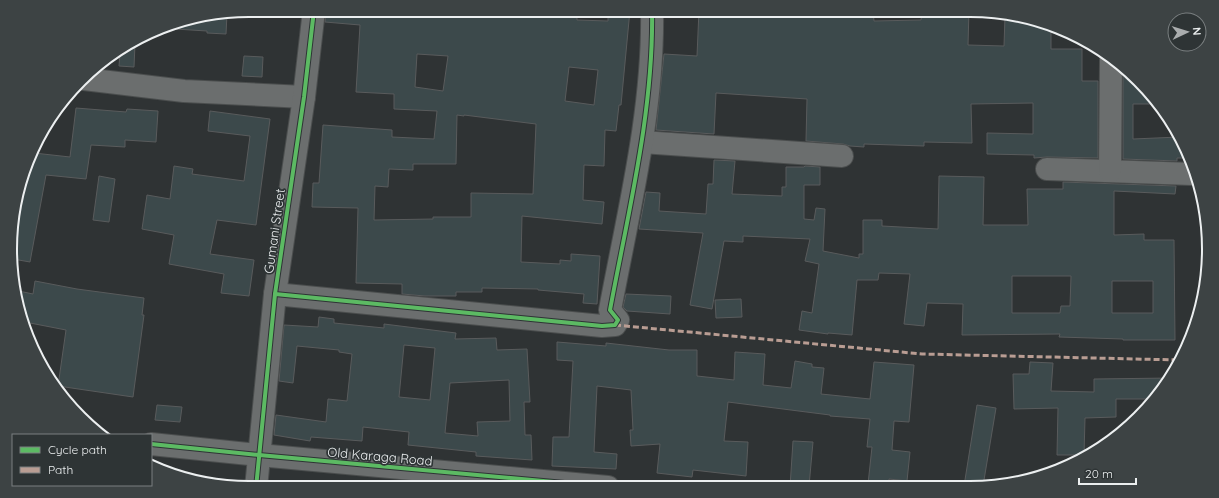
<svg xmlns="http://www.w3.org/2000/svg" width="1219" height="498" viewBox="0 0 1219 498" font-family="Quicksand,sans-serif">
  <style>
    .building { fill: #3c494b; stroke: #595b5c; fill-rule: evenodd }
    .lines { fill: none; stroke-linecap: round; stroke-linejoin: round }
    .minor-casing { stroke: #4b4e4e; stroke-width: 24 }
    .minor { stroke: #6b6e6e; stroke-width: 22 }
    .quiet { stroke: #b99d93; stroke-width: 3; stroke-dasharray: 6 3; stroke-linecap: butt }
    .cycleway-casing { stroke: #2e3435; stroke-width: 6 }
    .cycleway { stroke: #5cba63; stroke-width: 4 }
    .labels { text-anchor: middle; stroke-width: 3.5; stroke-linejoin: round; paint-order: stroke }
    .street-label { font-size: 13px; fill: #eceff0; stroke: #2e3435 }
    .rim { fill: none; stroke: #eceff0; stroke-width: 2 }
  </style>
  <rect width="100%" height="100%" fill="#2f3334"/>
  <!-- building -->
  <g class="building">
    <path d="M 326,10 L 507,10 L 532,12 L 532,10 L 577,10 L 577,20 L 608,21 L 608,10 L 630,10 L 621,105 L 619,105 L 616,131 L 605,130 L 604,166 L 584,165 L 583,200 L 604,202 L 602,224 L 522,216 L 521,262 L 560,264 L 560,260 L 571,261 L 571,254 L 600,256 L 597,304 L 583,303 L 584,294 L 538,290 L 538,289 L 482,288 L 482,292 L 456,292 L 456,296 L 425,296 L 402,294 L 402,284 L 356,283 L 358,208 L 312,207 L 313,183 L 319,183 L 323,125 L 392,130 L 392,137 L 434,139 L 437,111 L 394,109 L 394,94 L 356,92 L 360,25 L 325,22 ZM 417,54 L 448,56 L 443,91 L 415,87 ZM 569,67 L 598,70 L 594,105 L 565,101 ZM 457,115 L 464,116 L 464,115 L 536,124 L 533,194 L 471,193 L 471,217 L 433,217 L 433,219 L 374,220 L 375,186 L 388,187 L 389,169 L 413,170 L 413,164 L 456,164 Z"/>
    <path d="M 699,10 L 873,10 L 874,21 L 921,20 L 922,10 L 969,10 L 968,45 L 1004,46 L 1005,16 L 1047,23 L 1051,25 L 1051,49 L 1082,49 L 1082,81 L 1098,81 L 1098,158 L 1047,157 L 1034,158 L 1034,155 L 987,154 L 987,133 L 1033,134 L 1033,103 L 971,104 L 972,143 L 924,142 L 924,146 L 864,144 L 864,147 L 850,146 L 843,144 L 806,141 L 807,99 L 716,93 L 714,134 L 656,130 L 664,54 L 697,56 Z"/>
    <path d="M 227,14 L 226,34 L 207,33 L 207,31 L 175,29 L 175,22 Z"/>
    <path d="M 135,44 L 134,67 L 119,66 L 120,53 Z"/>
    <path d="M 244,56 L 263,57 L 262,77 L 242,76 Z"/>
    <path d="M 1123,67 L 1127,69 L 1154,104 L 1133,104 L 1133,139 L 1179,137 L 1184,143 L 1188,158 L 1177,158 L 1177,161 L 1123,159 Z"/>
    <path d="M 76,108 L 126,112 L 127,109 L 158,111 L 156,142 L 125,140 L 125,147 L 91,145 L 86,179 L 46,175 L 30,262 L 13,259 L 13,245 L 20,206 L 16,205 L 34,153 L 70,157 Z"/>
    <path d="M 210,111 L 270,119 L 256,225 L 217,220 L 210,254 L 254,260 L 249,296 L 221,293 L 224,274 L 169,264 L 174,235 L 142,229 L 147,195 L 170,199 L 174,166 L 193,169 L 192,174 L 244,181 L 250,136 L 208,131 Z"/>
    <path d="M 714,160 L 735,161 L 732,194 L 782,196 L 782,187 L 786,187 L 786,167 L 804,167 L 805,166 L 820,167 L 820,185 L 804,185 L 804,219 L 814,220 L 816,208 L 825,209 L 823,251 L 859,258 L 859,254 L 863,254 L 863,220 L 882,220 L 882,226 L 938,229 L 939,176 L 984,177 L 983,225 L 1028,225 L 1027,189 L 1063,189 L 1063,182 L 1176,186 L 1175,194 L 1114,191 L 1114,235 L 1144,234 L 1144,240 L 1174,240 L 1175,340 L 1123,340 L 1123,339 L 1059,337 L 1060,334 L 962,335 L 963,304 L 927,303 L 924,326 L 904,324 L 910,274 L 879,273 L 878,280 L 857,280 L 852,335 L 828,333 L 828,334 L 799,330 L 802,311 L 812,313 L 819,264 L 805,261 L 810,239 L 743,236 L 743,242 L 724,241 L 712,309 L 690,305 L 703,233 L 639,229 L 646,192 L 660,193 L 659,211 L 706,214 L 708,184 L 713,184 ZM 1012,276 L 1071,276 L 1070,306 L 1061,306 L 1060,313 L 1012,313 ZM 1112,281 L 1153,281 L 1153,313 L 1112,313 Z"/>
    <path d="M 99,176 L 115,179 L 109,222 L 93,220 Z"/>
    <path d="M 35,281 L 77,289 L 144,298 L 142,315 L 144,315 L 133,397 L 58,386 L 66,330 L 25,322 L 15,295 L 14,290 L 33,294 Z"/>
    <path d="M 626,294 L 671,296 L 670,314 L 627,311 L 623,307 Z"/>
    <path d="M 741,299 L 742,317 L 716,318 L 715,300 Z"/>
    <path d="M 319,317 L 334,319 L 334,323 L 384,328 L 384,324 L 456,333 L 455,339 L 496,338 L 497,350 L 527,349 L 530,402 L 524,402 L 525,435 L 531,435 L 532,460 L 476,456 L 476,452 L 408,445 L 409,432 L 363,427 L 362,441 L 311,437 L 310,441 L 274,435 L 276,415 L 326,422 L 328,399 L 347,401 L 352,354 L 339,352 L 339,350 L 297,346 L 293,383 L 279,381 L 284,325 L 318,327 ZM 404,345 L 435,348 L 430,400 L 399,397 ZM 509,380 L 510,421 L 477,422 L 478,436 L 445,433 L 450,383 Z"/>
    <path d="M 557,342 L 606,346 L 606,343 L 669,350 L 697,350 L 697,376 L 734,380 L 735,352 L 765,354 L 763,385 L 791,388 L 795,361 L 812,364 L 812,367 L 824,368 L 821,394 L 870,399 L 874,362 L 914,365 L 909,422 L 894,421 L 892,450 L 910,452 L 907,481 L 889,479 L 889,485 L 868,484 L 872,447 L 867,447 L 870,419 L 830,416 L 830,415 L 728,402 L 724,441 L 748,442 L 746,476 L 693,470 L 692,477 L 657,473 L 660,444 L 631,446 L 630,430 L 633,430 L 631,390 L 597,386 L 594,452 L 617,454 L 616,469 L 552,466 L 553,437 L 569,437 L 573,361 L 557,360 Z"/>
    <path d="M 1030,362 L 1053,363 L 1051,391 L 1094,392 L 1094,379 L 1171,378 L 1169,382 L 1154,399 L 1116,399 L 1116,417 L 1085,418 L 1084,455 L 1057,455 L 1058,408 L 1014,409 L 1013,374 L 1029,374 Z"/>
    <path d="M 157,405 L 182,407 L 180,422 L 155,420 Z"/>
    <path d="M 977,405 L 996,408 L 983,486 L 964,486 Z"/>
    <path d="M 793,441 L 813,442 L 809,486 L 790,487 Z"/>
  </g>
  <g class="lines">
    <!-- minor casing -->
    <g class="minor-casing">
      <g id="minor">
        <path d="M 84,79 L 184,91 L 304,97"/>
        <path d="M 642,142 L 842,156"/>
        <path d="M 1047,169 L 1192,174"/>
        <path d="M 1110,171 L 1111,60"/>
        <path d="M 275,294 L 602,326 L 615,325 L 618,320 L 610,310 C 628,213 654,110 652,10"/>
        <path d="M 151,444 L 259,455 L 608,487"/>
        <path d="M 256,488 L 275,294 L 304,97 L 314,10"/>
      </g>
    </g>
    <!-- minor -->
    <use href="#minor" class="minor"/>
    <!-- quiet -->
    <path class="quiet" d="M 615,325 L 922,354 L 1179,360"/>
    <!-- cycleway casing -->
    <g class="cycleway-casing">
      <g id="cycleway">
        <path d="M 275,294 L 602,326 L 615,325 L 618,320 L 610,310 C 628,213 654,110 652,10"/>
        <path d="M 151,444 L 259,455 L 608,487"/>
        <path d="M 256,488 L 275,294 L 304,97 L 314,10"/>
      </g>
    </g>
    <!-- cycleway -->
    <use href="#cycleway" class="cycleway"/>
  </g>
  <g class="labels">
    <!-- street labels -->
    <g class="street-label">
      <text transform="translate(274 231) rotate(-82)" y="5">Gumani Street</text>
      <text transform="translate(380 456) rotate(5)" y="5">Old Karaga Road</text>
    </g>
  </g>
  <!-- crop -->
  <path d="M0 0H1219V498H0ZM249 17H970A232 232 0 0 1 1202 249V249A232 232 0 0 1 970 481H249A232 232 0 0 1 17 249V249A232 232 0 0 1 249 17Z" fill="#3d4344" fill-rule="evenodd"/>
  <path class="rim" d="M249 17H970A232 232 0 0 1 1202 249V249A232 232 0 0 1 970 481H249A232 232 0 0 1 17 249V249A232 232 0 0 1 249 17Z"/>
  <!-- legend -->
  <rect x="12" y="434" width="140" height="52" fill="#2e3435" stroke="#7a7f80"/>
  <rect x="20" y="447" width="20" height="6" fill="#5cba63" stroke="#7a7f80"/>
  <text x="48" y="454" font-size="12" fill="#eceff0">Cycle path</text>
  <rect x="20" y="467" width="20" height="6" fill="#b99d93" stroke="#7a7f80"/>
  <text x="48" y="474" font-size="12" fill="#eceff0">Path</text>
  <!-- north arrow -->
  <g transform="translate(1187 32) rotate(86)"><circle r="19" fill="#2e3435" stroke="#7a7f80"/>
  <path d="M0-3L7 15L0 10L-7 15Z" fill="#aaadae"/>
  <text y="-6" font-size="11" font-weight="bold" text-anchor="middle" fill="#eceff0">N</text>
  </g>
  <!-- scale -->
  <path d="M1079 478v6h57v-6" fill="none" stroke="#eceff0" stroke-width="2"/>
  <text x="1085" y="478" font-size="12" fill="#eceff0" stroke="#2e3435" stroke-width="3" paint-order="stroke">20 m</text>
</svg>
